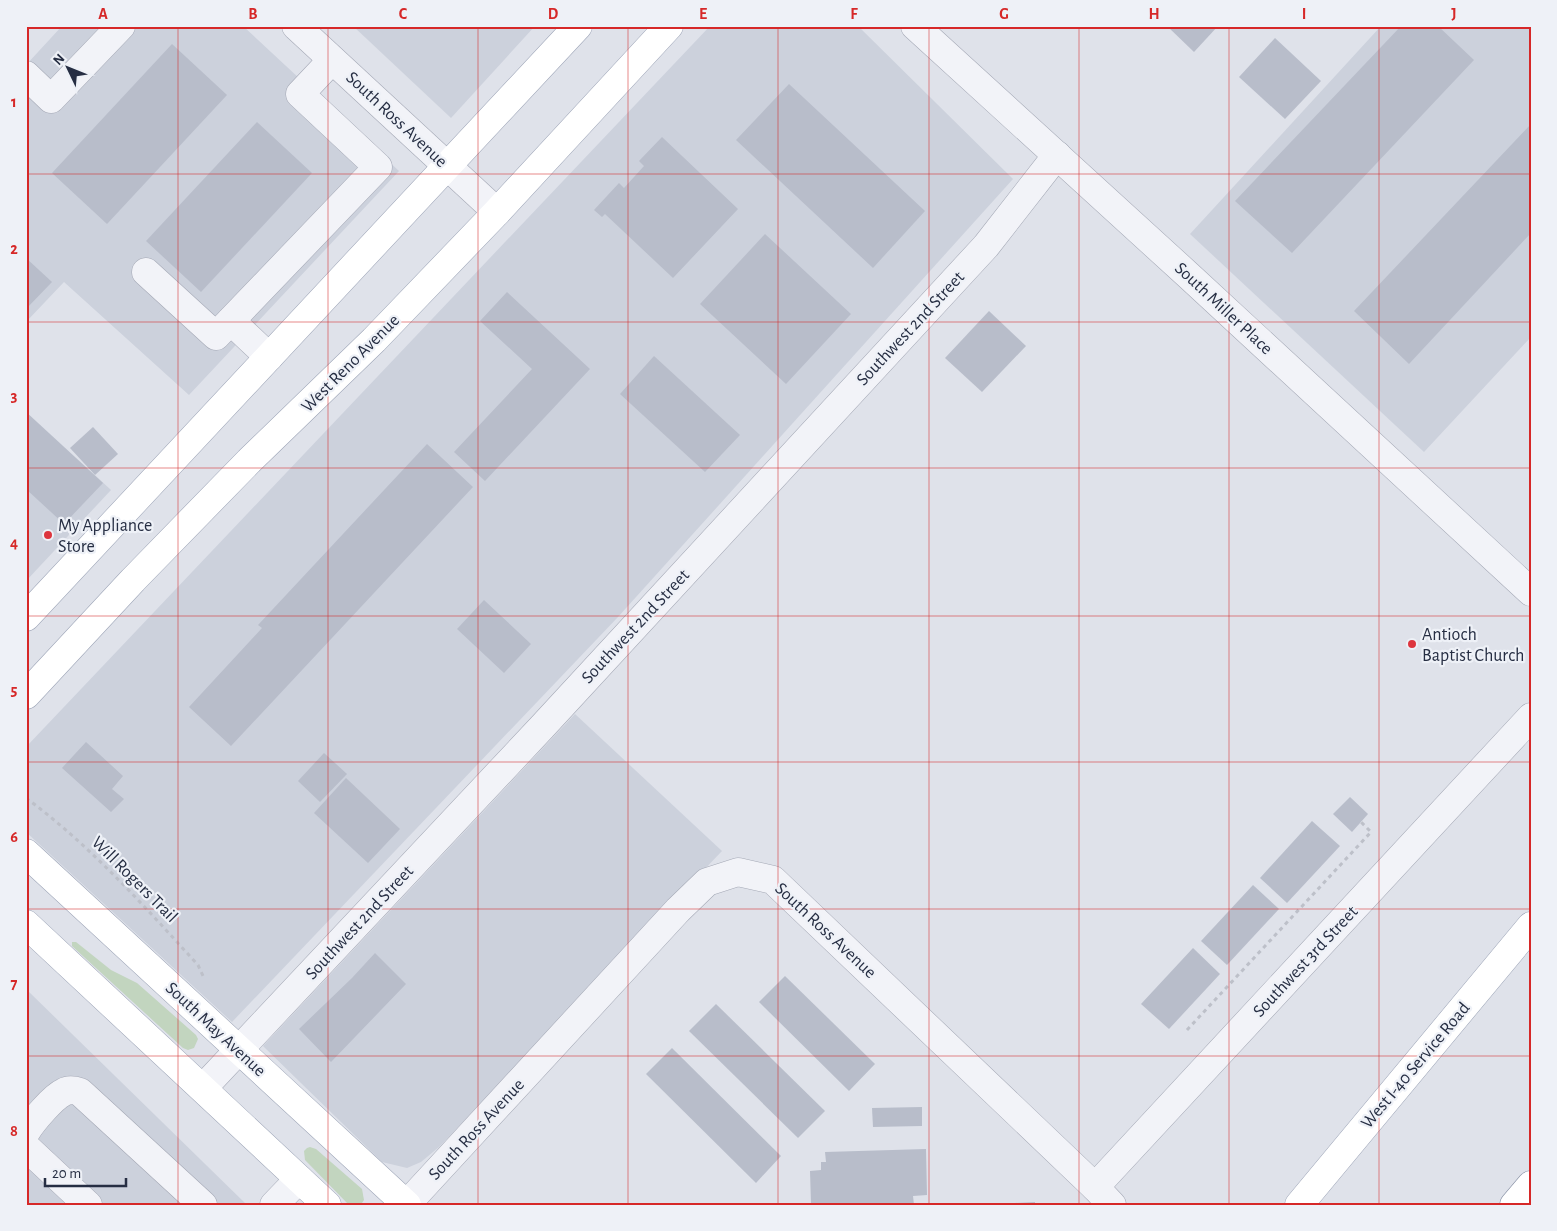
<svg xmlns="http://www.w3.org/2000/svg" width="1557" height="1231" viewBox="0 0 1557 1231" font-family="'Alegreya Sans',sans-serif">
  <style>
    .built { fill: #ccd1dc }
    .green { fill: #c2d5bf }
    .building { fill: #b8bdca }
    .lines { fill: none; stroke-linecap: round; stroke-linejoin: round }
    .minor-casing { stroke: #a4a8b5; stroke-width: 29 }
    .major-casing { stroke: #9da5b7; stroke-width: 29 }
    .highway-casing { stroke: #848da2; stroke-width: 29 }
    .path { stroke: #bdc0c9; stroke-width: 3; stroke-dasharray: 4 4; stroke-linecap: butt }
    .minor { stroke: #f2f3f8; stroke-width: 28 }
    .major { stroke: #fff; stroke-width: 28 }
    .highway { stroke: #fff; stroke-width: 28 }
    .grid { fill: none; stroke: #d62828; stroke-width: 1; stroke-opacity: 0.55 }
    .poi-dot { fill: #dd353e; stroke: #eef1f7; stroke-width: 2 }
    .labels { text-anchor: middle; stroke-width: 4.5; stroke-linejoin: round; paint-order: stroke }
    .street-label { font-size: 18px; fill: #262e43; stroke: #eef1f7 }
    .poi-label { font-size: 18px; fill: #262e43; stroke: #eef1f7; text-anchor: start }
    .neatline { fill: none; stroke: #d62828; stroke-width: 2 }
    .grid-label { font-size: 16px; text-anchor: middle; font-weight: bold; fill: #d62828 }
  </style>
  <rect width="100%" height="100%" fill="#dfe2ea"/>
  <!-- built -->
  <g class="built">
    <path d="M 62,26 L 243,26 L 399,171 L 189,395 L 64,282 L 26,322 L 26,65 Z"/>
    <path d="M 353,26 L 535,26 L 451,118 Z"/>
    <path d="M 710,26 L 858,26 L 1013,179 L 618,617 L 232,1022 L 26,832 L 26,747 Z"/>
    <path d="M 1381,26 L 1531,26 L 1531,337 L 1424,452 L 1190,234 Z"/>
    <path d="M 26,412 L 111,490 L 26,581 Z"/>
    <path d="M 575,714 L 722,851 L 439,1147 L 421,1162 L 407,1168 L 382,1162 L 263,1046 Z"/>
    <path d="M 26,989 L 247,1205 L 26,1205 Z"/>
  </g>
  <!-- green -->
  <g class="green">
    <path d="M 72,942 L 76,942 L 111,970 L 137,983 L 196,1035 L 198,1039 L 194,1048 L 188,1050 L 183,1048 L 72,946 Z"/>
    <path d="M 310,1147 L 316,1149 L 362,1189 L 364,1200 L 362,1203 L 349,1205 L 305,1160 L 304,1151 L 307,1148 Z"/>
  </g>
  <!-- building -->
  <g class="building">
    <path d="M 1167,26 L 1218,26 L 1194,52 Z"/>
    <path d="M 1401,26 L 1438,26 L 1474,60 L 1292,253 L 1235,201 Z"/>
    <path d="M 1275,38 L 1321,81 L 1285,119 L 1239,77 Z"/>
    <path d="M 172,44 L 227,95 L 107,224 L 52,173 Z"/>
    <path d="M 789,84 L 925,211 L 873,268 L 736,140 Z"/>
    <path d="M 257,122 L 312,173 L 201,292 L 146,241 Z"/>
    <path d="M 1531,124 L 1531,233 L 1409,364 L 1354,311 Z"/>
    <path d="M 662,137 L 738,209 L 673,278 L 605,214 L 602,217 L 594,210 L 619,183 L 624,188 L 644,166 L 639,161 Z"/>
    <path d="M 765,234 L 851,314 L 786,384 L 700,304 Z"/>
    <path d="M 26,258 L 52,282 L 26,309 Z"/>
    <path d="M 507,292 L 590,369 L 485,481 L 454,452 L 532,369 L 480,321 Z"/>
    <path d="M 989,311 L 1026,346 L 982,392 L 945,358 Z"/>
    <path d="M 654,356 L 740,435 L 705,472 L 620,394 Z"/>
    <path d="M 26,412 L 103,483 L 64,524 L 26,489 Z"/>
    <path d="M 93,427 L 118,454 L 95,475 L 70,448 Z"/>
    <path d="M 427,444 L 473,487 L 231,746 L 189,707 L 262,628 L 258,625 Z"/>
    <path d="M 484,600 L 531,644 L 504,673 L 457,629 Z"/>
    <path d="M 86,742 L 123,776 L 112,789 L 124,799 L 111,812 L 62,768 Z"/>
    <path d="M 324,753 L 347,774 L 320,802 L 298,781 Z"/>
    <path d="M 346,778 L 400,829 L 368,863 L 314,813 Z"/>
    <path d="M 1350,797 L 1368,814 L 1352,832 L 1333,814 Z"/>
    <path d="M 1312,821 L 1340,846 L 1287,903 L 1260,878 Z"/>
    <path d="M 1253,885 L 1279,909 L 1227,965 L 1201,941 Z"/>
    <path d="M 1193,948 L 1220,974 L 1169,1029 L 1141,1004 Z"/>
    <path d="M 375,953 L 406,984 L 331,1062 L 299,1029 L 352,978 Z"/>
    <path d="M 785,976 L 875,1064 L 849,1091 L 759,1002 Z"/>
    <path d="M 716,1004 L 825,1111 L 798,1138 L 689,1031 Z"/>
    <path d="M 672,1048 L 781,1156 L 756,1183 L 646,1074 Z"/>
    <path d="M 922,1107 L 922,1126 L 873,1127 L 872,1108 Z"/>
    <path d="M 926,1149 L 927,1195 L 913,1196 L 914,1205 L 811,1204 L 810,1171 L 821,1170 L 821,1162 L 826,1162 L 825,1152 Z"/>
    <path d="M 1035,1202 L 1035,1205 L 1015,1205 L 1015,1203 Z"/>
  </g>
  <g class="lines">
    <!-- minor casing -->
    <g class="minor-casing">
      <g id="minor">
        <path d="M 296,26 L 497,212"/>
        <path d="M 915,26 L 1188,275 L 1531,592"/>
        <path d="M 26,75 L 51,99 L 121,26"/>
        <path d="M 146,272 L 216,336 L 378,167 L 300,94 L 332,60"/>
        <path d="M 231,321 L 269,357"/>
        <path d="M 203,1088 L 542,727 L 986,246 L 1057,155"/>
        <path d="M 26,1132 C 32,1122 53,1097 64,1092 C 69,1089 74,1090 80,1092 L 203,1205"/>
        <path d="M 26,1147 L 88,1205"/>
        <path d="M 274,1205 L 299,1179"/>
        <path d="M 406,1205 L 678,910 L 707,882 L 738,872 L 773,880 L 1095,1187"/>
        <path d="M 1112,1205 L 1095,1187 L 1531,717"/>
      </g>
    </g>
    <!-- major casing -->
    <g class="major-casing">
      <g id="major">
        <path d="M 26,617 L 578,26"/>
        <path d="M 26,695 L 133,580 L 249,461 L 374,340 L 497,212 L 669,26"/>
        <path d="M 26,853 L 407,1205"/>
        <path d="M 26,924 L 327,1205"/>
        <path d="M 1299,1205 L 1531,926"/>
      </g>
    </g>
    <!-- highway casing -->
    <g class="highway-casing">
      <path id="highway" d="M 1514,1205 L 1531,1185"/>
    </g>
    <!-- path -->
    <g class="path">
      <path d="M 26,798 C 91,846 144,906 198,965 L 204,978"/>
      <path d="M 1187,1030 L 1371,832 L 1361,822"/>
    </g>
    <!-- minor -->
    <use href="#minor" class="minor"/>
    <!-- major -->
    <use href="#major" class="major"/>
    <!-- highway -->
    <use href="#highway" class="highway"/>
  </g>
  <!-- grid -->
  <path class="grid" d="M 178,26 L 178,1205M 328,26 L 328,1205M 478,26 L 478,1205M 628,26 L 628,1205M 778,26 L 778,1205M 929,26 L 929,1205M 1079,26 L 1079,1205M 1229,26 L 1229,1205M 1379,26 L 1379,1205M 26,174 L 1531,174M 26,322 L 1531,322M 26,468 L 1531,468M 26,616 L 1531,616M 26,762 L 1531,762M 26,909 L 1531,909M 26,1056 L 1531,1056"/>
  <!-- markers -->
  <g class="poi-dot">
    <circle cx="48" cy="535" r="5"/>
    <circle cx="1412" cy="644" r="5"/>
  </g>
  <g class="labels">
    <!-- street labels -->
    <g class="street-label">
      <text transform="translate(397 119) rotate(43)" y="6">South Ross Avenue</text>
      <text transform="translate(1224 308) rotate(43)" y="6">South Miller Place</text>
      <text transform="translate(910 328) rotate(-47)" y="6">Southwest 2nd Street</text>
      <text transform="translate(350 363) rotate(-45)" y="6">West Reno Avenue</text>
      <text transform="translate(635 626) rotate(-47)" y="6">Southwest 2nd Street</text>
      <text transform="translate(135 879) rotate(45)" y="6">Will Rogers Trail</text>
      <text transform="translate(359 922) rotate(-47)" y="6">Southwest 2nd Street</text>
      <text transform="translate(826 930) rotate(43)" y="6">South Ross Avenue</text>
      <text transform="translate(1305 961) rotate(-47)" y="6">Southwest 3rd Street</text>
      <text transform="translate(216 1029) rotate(43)" y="6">South May Avenue</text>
      <text transform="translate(1415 1065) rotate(-50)" y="6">West I-40 Service Road</text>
      <text transform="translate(476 1129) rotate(-47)" y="6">South Ross Avenue</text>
    </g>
    <!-- poi labels -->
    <g class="poi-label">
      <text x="58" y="531">My Appliance<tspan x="58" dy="21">Store</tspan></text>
      <text x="1422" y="640">Antioch<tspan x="1422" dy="21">Baptist Church</tspan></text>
    </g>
  </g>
  <!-- border -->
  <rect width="1557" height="1231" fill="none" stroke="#eef1f7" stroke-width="55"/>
  <!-- north arrow -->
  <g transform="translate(68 68) rotate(313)" stroke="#eef1f7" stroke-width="4" paint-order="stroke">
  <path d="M0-4L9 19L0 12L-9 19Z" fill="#262e43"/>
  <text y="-8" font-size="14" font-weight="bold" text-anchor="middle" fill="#262e43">N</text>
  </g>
  <!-- scale -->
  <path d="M45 1178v8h81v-8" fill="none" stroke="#262e43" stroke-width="2.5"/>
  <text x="52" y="1178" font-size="15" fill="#262e43" stroke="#eef1f7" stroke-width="4" paint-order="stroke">20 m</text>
  <rect x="28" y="28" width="1502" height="1176" class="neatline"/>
  <g class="grid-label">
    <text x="103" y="19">A</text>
    <text x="253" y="19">B</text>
    <text x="403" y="19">C</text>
    <text x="553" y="19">D</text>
    <text x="703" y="19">E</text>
    <text x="854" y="19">F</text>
    <text x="1004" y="19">G</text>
    <text x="1154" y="19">H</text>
    <text x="1304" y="19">I</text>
    <text x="1454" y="19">J</text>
    <text x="14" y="107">1</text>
    <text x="14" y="254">2</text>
    <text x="14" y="401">3</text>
    <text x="14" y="548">4</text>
    <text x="14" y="695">5</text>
    <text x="14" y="842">6</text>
    <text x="14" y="989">7</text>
    <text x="14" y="1136">8</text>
  </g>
</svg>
